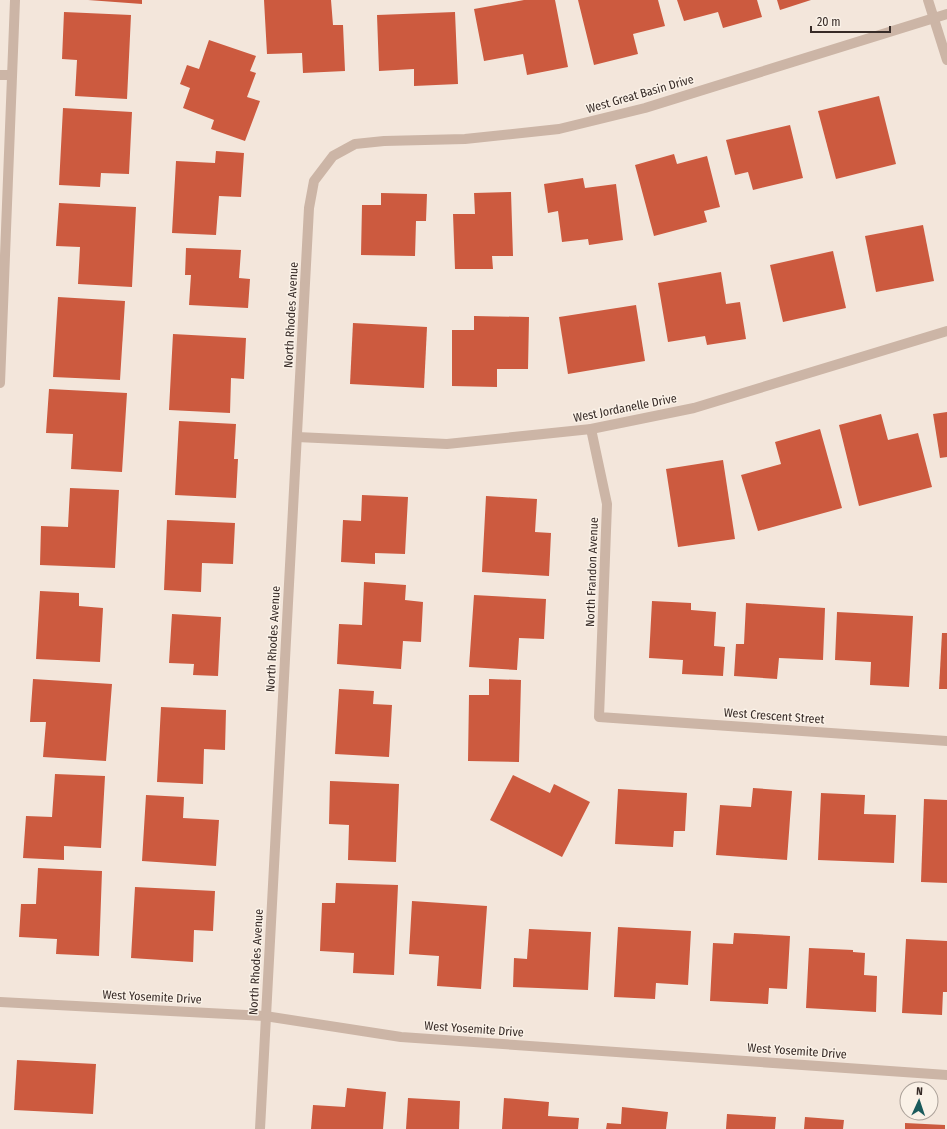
<svg xmlns="http://www.w3.org/2000/svg" width="947" height="1129" viewBox="0 0 947 1129" font-family="'Fira Sans Condensed',sans-serif">
  <style>
    .building { fill: #cc5a3f }
    .lines { fill: none; stroke-linecap: round; stroke-linejoin: round }
    .minor { stroke: #ccb5a6; stroke-width: 10 }
    .labels { text-anchor: middle; stroke-width: 3; stroke-linejoin: round; paint-order: stroke }
    .street-label { font-size: 12px; fill: #372b27; stroke: #faf1e7 }
  </style>
  <rect width="100%" height="100%" fill="#f3e6db"/>
  <!-- building -->
  <g class="building">
    <path d="M 88,0 L 142,0 L 142,4 Z"/>
    <path d="M 264,0 L 331,0 L 333,25 L 343,25 L 345,71 L 303,73 L 302,53 L 267,54 Z"/>
    <path d="M 524,0 L 555,0 L 568,67 L 527,75 L 523,54 L 484,61 L 474,9 Z"/>
    <path d="M 578,0 L 658,0 L 665,26 L 633,34 L 638,54 L 594,65 Z"/>
    <path d="M 677,0 L 757,0 L 762,17 L 723,28 L 718,12 L 684,21 Z"/>
    <path d="M 777,0 L 811,0 L 780,10 Z"/>
    <path d="M 64,12 L 131,15 L 127,99 L 75,96 L 77,60 L 62,59 Z"/>
    <path d="M 455,12 L 458,84 L 414,86 L 414,69 L 379,71 L 377,15 Z"/>
    <path d="M 209,40 L 256,56 L 250,71 L 256,73 L 247,97 L 260,101 L 245,141 L 211,129 L 214,120 L 183,108 L 190,88 L 180,84 L 187,65 L 199,69 Z"/>
    <path d="M 879,96 L 896,164 L 836,179 L 818,111 Z"/>
    <path d="M 63,108 L 132,112 L 129,174 L 101,173 L 100,187 L 59,185 Z"/>
    <path d="M 790,125 L 803,178 L 753,190 L 748,172 L 735,175 L 726,140 Z"/>
    <path d="M 216,151 L 244,153 L 241,197 L 219,196 L 216,235 L 172,233 L 176,161 L 215,163 Z"/>
    <path d="M 674,154 L 677,164 L 707,156 L 720,207 L 704,211 L 707,222 L 654,236 L 635,165 Z"/>
    <path d="M 583,178 L 585,188 L 616,184 L 623,240 L 589,245 L 588,239 L 562,242 L 558,211 L 548,213 L 544,184 Z"/>
    <path d="M 511,192 L 513,256 L 492,256 L 493,269 L 455,269 L 453,214 L 475,214 L 474,193 Z"/>
    <path d="M 381,193 L 427,194 L 426,221 L 416,221 L 415,256 L 361,255 L 362,205 L 381,205 Z"/>
    <path d="M 59,203 L 136,207 L 132,287 L 78,284 L 80,247 L 56,246 Z"/>
    <path d="M 923,225 L 934,281 L 876,292 L 865,236 Z"/>
    <path d="M 186,248 L 241,250 L 239,278 L 250,279 L 248,308 L 189,305 L 191,275 L 185,275 Z"/>
    <path d="M 833,251 L 846,308 L 783,322 L 770,265 Z"/>
    <path d="M 721,272 L 726,304 L 740,302 L 746,339 L 707,345 L 705,336 L 668,342 L 658,283 Z"/>
    <path d="M 58,297 L 125,301 L 120,380 L 53,377 Z"/>
    <path d="M 636,305 L 645,361 L 568,374 L 559,317 Z"/>
    <path d="M 474,316 L 529,317 L 528,369 L 497,369 L 497,387 L 452,386 L 452,330 L 474,330 Z"/>
    <path d="M 353,323 L 427,327 L 424,388 L 350,384 Z"/>
    <path d="M 173,334 L 246,338 L 244,379 L 231,378 L 230,413 L 169,410 Z"/>
    <path d="M 49,389 L 127,393 L 122,472 L 71,469 L 73,434 L 46,433 Z"/>
    <path d="M 947,412 L 947,457 L 940,458 L 933,414 Z"/>
    <path d="M 881,414 L 888,440 L 918,433 L 932,487 L 859,506 L 839,425 Z"/>
    <path d="M 179,421 L 236,424 L 234,459 L 238,459 L 236,498 L 175,495 Z"/>
    <path d="M 820,429 L 842,508 L 758,531 L 741,475 L 781,464 L 775,442 Z"/>
    <path d="M 723,460 L 735,539 L 678,547 L 666,469 Z"/>
    <path d="M 70,488 L 119,490 L 115,568 L 40,565 L 41,526 L 68,527 Z"/>
    <path d="M 362,495 L 408,497 L 405,554 L 375,553 L 375,564 L 341,562 L 343,520 L 361,521 Z"/>
    <path d="M 486,496 L 537,499 L 535,532 L 551,533 L 549,576 L 482,572 Z"/>
    <path d="M 167,520 L 235,523 L 233,564 L 202,563 L 201,592 L 164,590 Z"/>
    <path d="M 364,582 L 406,585 L 405,600 L 423,602 L 421,642 L 403,641 L 401,669 L 337,664 L 339,624 L 362,625 Z"/>
    <path d="M 40,591 L 79,593 L 79,606 L 103,608 L 100,662 L 36,659 Z"/>
    <path d="M 474,595 L 546,599 L 544,639 L 519,638 L 517,670 L 469,667 Z"/>
    <path d="M 652,601 L 691,603 L 691,610 L 716,612 L 714,646 L 725,647 L 723,676 L 682,674 L 683,660 L 649,658 Z"/>
    <path d="M 746,603 L 825,608 L 823,660 L 779,658 L 777,679 L 734,676 L 736,644 L 744,644 Z"/>
    <path d="M 837,612 L 913,616 L 909,687 L 870,685 L 871,662 L 835,660 Z"/>
    <path d="M 172,614 L 221,617 L 218,676 L 193,675 L 194,664 L 169,663 Z"/>
    <path d="M 942,633 L 947,633 L 947,689 L 939,689 Z"/>
    <path d="M 33,679 L 112,684 L 106,761 L 43,757 L 46,722 L 30,722 Z"/>
    <path d="M 489,679 L 521,680 L 519,762 L 468,761 L 469,695 L 489,695 Z"/>
    <path d="M 339,689 L 374,691 L 373,704 L 392,705 L 389,757 L 335,754 Z"/>
    <path d="M 161,707 L 226,710 L 225,750 L 204,749 L 203,784 L 157,782 Z"/>
    <path d="M 55,774 L 105,776 L 101,848 L 64,846 L 64,860 L 23,858 L 26,816 L 52,817 Z"/>
    <path d="M 513,775 L 550,793 L 554,784 L 590,802 L 562,857 L 490,820 Z"/>
    <path d="M 330,781 L 399,784 L 396,862 L 348,860 L 349,825 L 329,824 Z"/>
    <path d="M 753,788 L 792,791 L 787,860 L 716,855 L 720,805 L 751,807 Z"/>
    <path d="M 618,789 L 687,793 L 685,831 L 674,831 L 673,847 L 615,844 Z"/>
    <path d="M 821,793 L 865,795 L 864,814 L 896,815 L 894,863 L 818,860 Z"/>
    <path d="M 146,795 L 184,797 L 183,818 L 219,820 L 216,866 L 142,861 Z"/>
    <path d="M 924,799 L 947,800 L 947,883 L 921,882 Z"/>
    <path d="M 38,868 L 102,871 L 99,956 L 56,954 L 57,939 L 19,937 L 21,904 L 36,904 Z"/>
    <path d="M 336,883 L 398,885 L 394,975 L 353,973 L 354,953 L 320,951 L 322,903 L 335,903 Z"/>
    <path d="M 135,887 L 215,891 L 213,931 L 194,930 L 193,962 L 131,958 Z"/>
    <path d="M 412,901 L 487,906 L 481,989 L 437,986 L 439,956 L 409,954 Z"/>
    <path d="M 618,927 L 691,931 L 688,985 L 656,983 L 655,999 L 614,997 Z"/>
    <path d="M 529,929 L 591,932 L 588,990 L 513,987 L 514,958 L 527,959 Z"/>
    <path d="M 734,933 L 790,936 L 787,989 L 769,988 L 768,1004 L 710,1001 L 713,943 L 733,944 Z"/>
    <path d="M 906,939 L 947,941 L 947,992 L 943,992 L 942,1015 L 902,1013 Z"/>
    <path d="M 809,948 L 853,950 L 853,952 L 865,953 L 864,975 L 877,976 L 876,1012 L 806,1008 Z"/>
    <path d="M 17,1060 L 96,1064 L 93,1114 L 14,1110 Z"/>
    <path d="M 347,1088 L 386,1092 L 383,1129 L 311,1129 L 313,1105 L 345,1107 Z"/>
    <path d="M 408,1098 L 460,1101 L 459,1129 L 406,1129 Z"/>
    <path d="M 504,1098 L 549,1102 L 548,1116 L 579,1118 L 578,1129 L 502,1129 Z"/>
    <path d="M 622,1107 L 668,1112 L 666,1129 L 606,1129 L 607,1123 L 621,1124 Z"/>
    <path d="M 727,1114 L 776,1117 L 775,1129 L 726,1129 Z"/>
    <path d="M 805,1117 L 844,1120 L 843,1129 L 804,1129 Z"/>
    <path d="M 905,1123 L 945,1125 L 945,1129 L 905,1129 Z"/>
  </g>
  <g class="lines">
    <!-- minor -->
    <g class="minor">
      <path d="M 928,0 L 947,60"/>
      <path d="M 0,75 L 12,75"/>
      <path d="M 0,383 L 15,0"/>
      <path d="M 591,429 L 607,504 L 599,717 L 947,741"/>
      <path d="M 297,437 L 447,444 L 591,429 L 694,408 L 947,331"/>
      <path d="M 0,1002 L 265,1016 L 401,1037 L 947,1075"/>
      <path d="M 260,1129 L 309,208 L 314,181 L 333,156 L 355,144 L 384,141 L 465,139 L 559,129 L 645,108 L 947,14"/>
    </g>
  </g>
  <g class="labels">
    <!-- street labels -->
    <g class="street-label">
      <text transform="translate(640 94) rotate(-16)" y="4">West Great Basin Drive</text>
      <text transform="translate(291 315) rotate(-87)" y="4">North Rhodes Avenue</text>
      <text transform="translate(625 408) rotate(-11)" y="4">West Jordanelle Drive</text>
      <text transform="translate(592 572) rotate(-88)" y="4">North Frandon Avenue</text>
      <text transform="translate(273 639) rotate(-87)" y="4">North Rhodes Avenue</text>
      <text transform="translate(774 716) rotate(4)" y="4">West Crescent Street</text>
      <text transform="translate(256 962) rotate(-87)" y="4">North Rhodes Avenue</text>
      <text transform="translate(152 997) rotate(3)" y="4">West Yosemite Drive</text>
      <text transform="translate(474 1029) rotate(4)" y="4">West Yosemite Drive</text>
      <text transform="translate(797 1051) rotate(4)" y="4">West Yosemite Drive</text>
    </g>
  </g>
  <!-- north arrow -->
  <g transform="translate(919 1101) rotate(3)"><circle r="19" fill="#faf1e7" stroke="#aca29a"/>
  <path d="M0-3L7 15L0 10L-7 15Z" fill="#1a5a5b"/>
  <text y="-6" font-size="11" font-weight="bold" text-anchor="middle" fill="#372b27">N</text>
  </g>
  <!-- scale -->
  <path d="M811 26v6h79v-6" fill="none" stroke="#372b27" stroke-width="2"/>
  <text x="817" y="26" font-size="12" fill="#372b27" stroke="#faf1e7" stroke-width="3" paint-order="stroke">20 m</text>
</svg>
